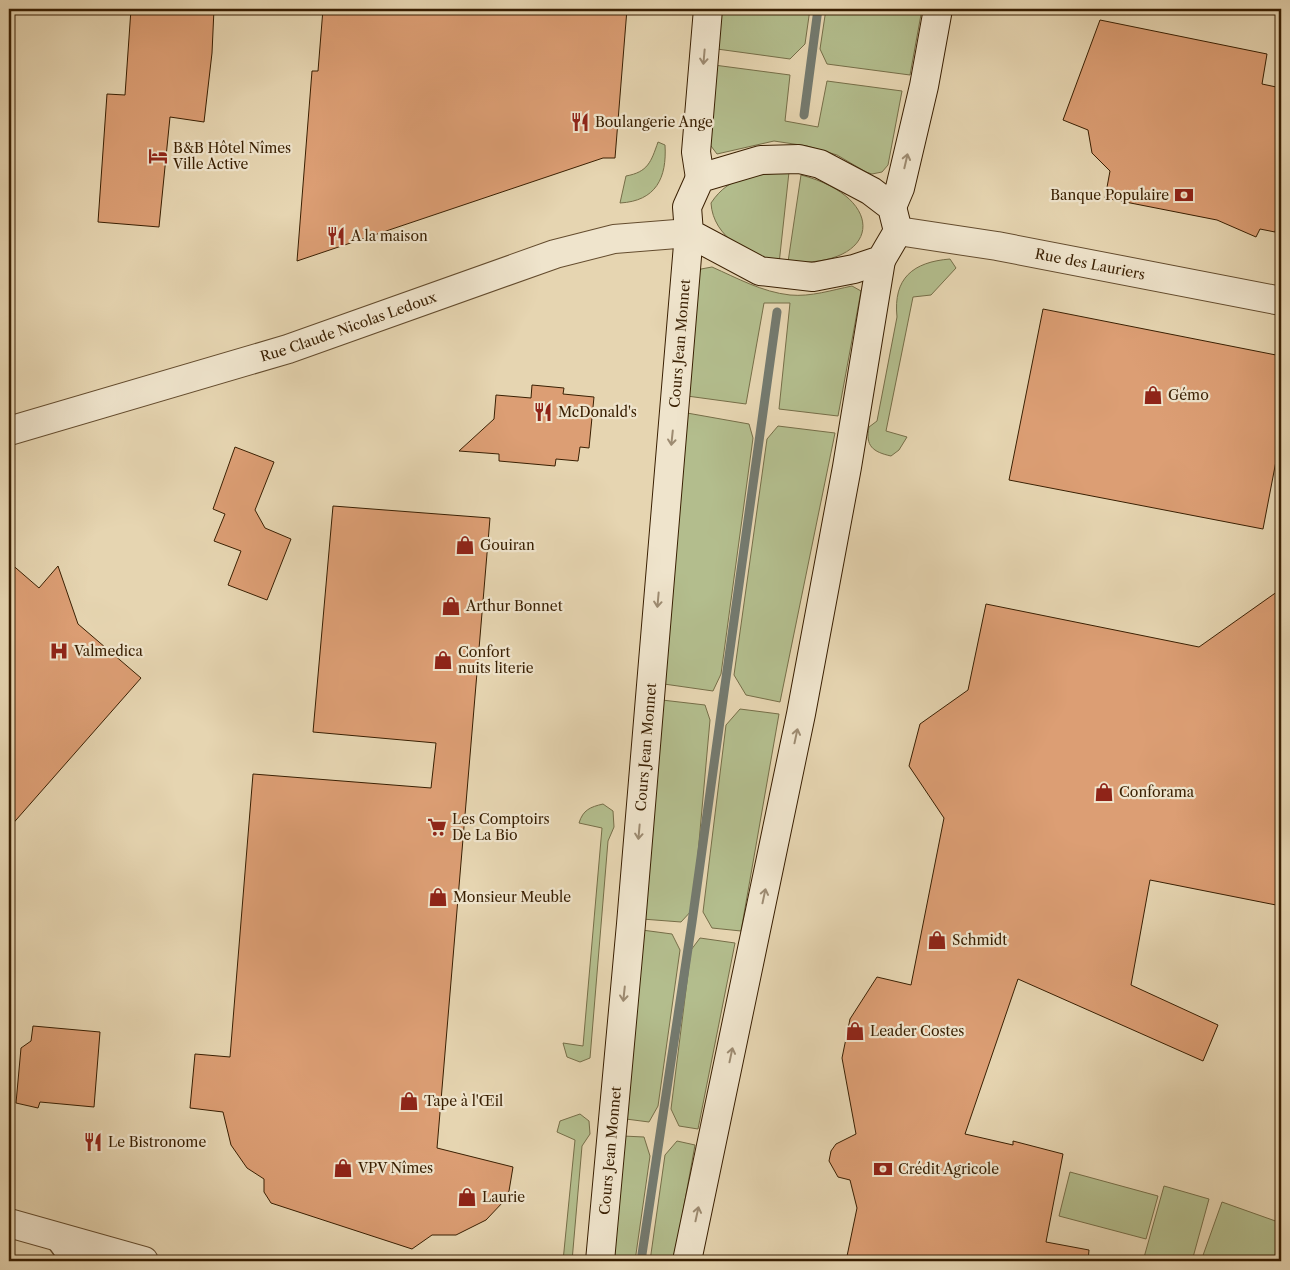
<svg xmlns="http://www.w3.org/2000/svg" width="1290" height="1270" viewBox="0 0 1290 1270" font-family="'Libre Caslon Text',serif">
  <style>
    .green { fill: #b3bd8d; stroke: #766e48 }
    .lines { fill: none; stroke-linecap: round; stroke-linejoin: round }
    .stream { stroke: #747a6f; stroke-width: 9 }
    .building { fill: #dc9e74; stroke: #391f02 }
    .minor-casing { stroke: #644c2e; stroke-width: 28 }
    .tertiary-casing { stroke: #644c2e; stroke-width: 30 }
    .secondary-casing { stroke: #391f02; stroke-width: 30 }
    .minor { stroke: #efe4cc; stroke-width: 25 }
    .tertiary { stroke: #efe4cc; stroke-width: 28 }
    .secondary { stroke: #efe4cc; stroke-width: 28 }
    .oneway { stroke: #9d8b71 }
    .labels { text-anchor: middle; stroke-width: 4.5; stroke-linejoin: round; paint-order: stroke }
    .poi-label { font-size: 14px; fill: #391f02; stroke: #efe4cc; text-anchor: start }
    .street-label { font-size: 14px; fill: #391f02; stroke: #efe4cc }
  </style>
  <rect width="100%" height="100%" fill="#e6d5b1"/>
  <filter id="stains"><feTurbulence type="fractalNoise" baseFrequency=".004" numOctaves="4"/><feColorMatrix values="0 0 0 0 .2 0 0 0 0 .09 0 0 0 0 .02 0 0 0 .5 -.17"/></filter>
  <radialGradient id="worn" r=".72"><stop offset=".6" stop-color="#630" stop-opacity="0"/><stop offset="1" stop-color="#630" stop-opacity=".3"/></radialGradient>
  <!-- green -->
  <g class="green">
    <path d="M 720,9 L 810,9 L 805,44 L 790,59 L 717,49 Z"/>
    <path d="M 826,9 L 922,9 L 910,75 L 827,64 L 820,49 Z"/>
    <path d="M 714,65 L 790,75 L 785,121 L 818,127 L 827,81 L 902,91 L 888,165 L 882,172 L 872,174 L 866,172 L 837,155 L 807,146 L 774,141 L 717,154 L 708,142 Z"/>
    <path d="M 658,142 L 665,145 C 667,178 656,201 620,203 L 626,176 C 648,172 651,162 658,142 Z"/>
    <path d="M 789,172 L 779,264 C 750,256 713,238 711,203 C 731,173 756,176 789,172 Z"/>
    <path d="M 801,175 C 889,198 882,268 788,262 Z"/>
    <path d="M 950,259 L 956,268 L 931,295 L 913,297 L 886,431 L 907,437 L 899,450 L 891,456 C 873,452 865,446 869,427 L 877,421 L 897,317 C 893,278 913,262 950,259 Z"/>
    <path d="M 712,267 C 737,278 762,292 790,295 C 811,297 832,290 852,286 L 861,291 L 838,416 L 779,409 L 790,303 L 764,303 L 746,404 L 687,396 L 697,278 L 701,269 Z"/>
    <path d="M 687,413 L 749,424 L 753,438 L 721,674 L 713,691 L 664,684 Z"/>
    <path d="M 778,426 L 835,433 L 780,702 L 746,695 L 734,675 L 767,439 Z"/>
    <path d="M 662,700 L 705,705 L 710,720 L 693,909 L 681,922 L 642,919 Z"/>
    <path d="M 740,709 L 779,714 L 741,931 L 712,928 L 703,912 L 726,725 Z"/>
    <path d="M 603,804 L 613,811 L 614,827 L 608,841 L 590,1058 L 580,1062 L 567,1057 L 563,1043 L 583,1046 L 602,828 L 579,823 C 583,810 590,807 603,804 Z"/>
    <path d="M 642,930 L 672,934 L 680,950 L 658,1106 L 649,1122 L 626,1119 Z"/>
    <path d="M 700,938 L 735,943 L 698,1129 L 679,1126 L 671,1109 L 691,950 Z"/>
    <path d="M 580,1114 L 589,1121 L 590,1134 L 582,1146 L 572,1261 L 563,1261 L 575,1140 L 557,1132 L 560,1121 Z"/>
    <path d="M 623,1136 L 644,1137 L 650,1156 L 635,1261 L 611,1261 Z"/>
    <path d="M 677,1141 L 695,1145 L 674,1261 L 650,1261 L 665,1155 Z"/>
    <path d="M 1070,1172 L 1158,1196 L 1146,1239 L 1059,1216 Z"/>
    <path d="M 1164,1186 L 1209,1199 L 1192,1261 L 1143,1261 Z"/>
    <path d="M 1222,1202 L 1281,1223 L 1281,1236 L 1273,1261 L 1201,1261 Z"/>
  </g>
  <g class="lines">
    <!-- stream -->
    <g class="stream">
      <path d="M 804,115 L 818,9"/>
      <path d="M 641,1261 L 692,922 L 777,312"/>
    </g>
  </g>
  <!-- building -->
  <g class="building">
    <path d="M 131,9 L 214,9 L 212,53 L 204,122 L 170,117 L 159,227 L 98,222 L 107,94 L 125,95 Z"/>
    <path d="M 323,9 L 627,9 L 615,158 L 603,158 L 297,261 L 312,71 L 318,71 Z"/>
    <path d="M 1100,20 L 1267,54 L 1262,84 L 1281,88 L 1281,202 L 1275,232 L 1260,229 L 1256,237 L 1217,220 L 1105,198 L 1110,171 L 1092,153 L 1088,130 L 1063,120 Z"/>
    <path d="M 1043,309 L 1281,356 L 1281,435 L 1263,529 L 1009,480 Z"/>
    <path d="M 532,385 L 564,388 L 563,394 L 594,397 L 589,448 L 580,447 L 578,461 L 556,459 L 555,466 L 499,461 L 499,454 L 459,451 L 494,419 L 496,395 L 531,398 Z"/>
    <path d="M 235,447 L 274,462 L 255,510 L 265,528 L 291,539 L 267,600 L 228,585 L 241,551 L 214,541 L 225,514 L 213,509 Z"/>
    <path d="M 333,506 L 490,518 L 437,1148 L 513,1167 L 509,1191 L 504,1201 L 486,1220 L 456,1235 L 432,1235 L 412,1249 L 271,1203 L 264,1192 L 264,1179 L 247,1168 L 231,1145 L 223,1112 L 190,1108 L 195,1054 L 230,1057 L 253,774 L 431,788 L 436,743 L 313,732 Z"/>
    <path d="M 9,562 L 39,588 L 58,566 L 78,624 L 141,678 L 9,828 Z"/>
    <path d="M 1281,589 L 1281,906 L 1150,880 L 1131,985 L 1218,1025 L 1203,1061 L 1018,979 L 965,1134 L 1013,1145 L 1013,1141 L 1063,1154 L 1046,1242 L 1089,1250 L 1088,1261 L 846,1261 L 857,1208 L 850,1180 L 838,1177 L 829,1161 L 831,1151 L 836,1144 L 856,1134 L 842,1058 L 850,1019 L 877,977 L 911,985 L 944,818 L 909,766 L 920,724 L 968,690 L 986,604 L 1199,647 Z"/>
    <path d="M 33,1026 L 100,1032 L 94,1107 L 40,1102 L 38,1108 L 16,1103 L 21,1048 L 31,1041 Z"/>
  </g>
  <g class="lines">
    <!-- minor casing -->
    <g class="minor-casing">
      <path id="minor" d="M 61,1242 L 75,1261"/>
    </g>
    <!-- tertiary casing -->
    <g class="tertiary-casing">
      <g id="tertiary">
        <path id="s1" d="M 898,231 L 997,246 L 1281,301"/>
        <path id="s2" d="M 9,431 L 288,349 L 555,254 L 614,239 L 689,233"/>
        <path d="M 9,1223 L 144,1261"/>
      </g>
    </g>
    <!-- secondary casing -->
    <g class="secondary-casing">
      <g id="secondary">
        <path d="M 700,178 L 696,152 L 708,9"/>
        <path d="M 892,207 L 900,188 L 924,86 L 938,9"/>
        <path id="s3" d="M 600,1261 L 631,924 L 689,233 L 687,207 L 700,178 L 761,160 L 799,159 L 820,164 L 871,191 L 892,207 L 898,231 L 881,260 L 854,269 L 813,277 L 760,271 L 689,233"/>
        <path d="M 687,1261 L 801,714 L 847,467 L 881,260"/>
      </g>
    </g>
    <!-- minor -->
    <use href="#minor" class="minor"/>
    <!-- tertiary -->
    <use href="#tertiary" class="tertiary"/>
    <!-- secondary -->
    <use href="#secondary" class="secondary"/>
  </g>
  <!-- one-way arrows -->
  <defs><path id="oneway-shaft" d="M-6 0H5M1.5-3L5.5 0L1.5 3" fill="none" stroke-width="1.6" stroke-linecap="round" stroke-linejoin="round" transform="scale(1.25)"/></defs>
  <g class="oneway">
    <use href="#oneway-shaft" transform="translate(704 57) rotate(95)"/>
    <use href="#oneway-shaft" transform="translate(906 161) rotate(-77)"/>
    <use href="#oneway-shaft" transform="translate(672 438) rotate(96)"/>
    <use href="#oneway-shaft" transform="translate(658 600) rotate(95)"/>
    <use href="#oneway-shaft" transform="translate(796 736) rotate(-78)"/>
    <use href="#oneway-shaft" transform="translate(639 832) rotate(95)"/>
    <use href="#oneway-shaft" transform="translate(764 896) rotate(-78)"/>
    <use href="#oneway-shaft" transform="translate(624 994) rotate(96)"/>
    <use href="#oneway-shaft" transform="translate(731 1055) rotate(-78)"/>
    <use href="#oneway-shaft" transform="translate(697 1214) rotate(-78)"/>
  </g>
  <!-- icons -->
  <defs>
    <g id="restaurant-bare" transform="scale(1.5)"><path d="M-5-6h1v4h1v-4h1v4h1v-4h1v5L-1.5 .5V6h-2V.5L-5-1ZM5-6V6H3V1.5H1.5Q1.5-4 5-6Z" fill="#8f2418" stroke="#efe4cc" stroke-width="2.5" paint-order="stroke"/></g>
    <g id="hotel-bare" transform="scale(1.5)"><path d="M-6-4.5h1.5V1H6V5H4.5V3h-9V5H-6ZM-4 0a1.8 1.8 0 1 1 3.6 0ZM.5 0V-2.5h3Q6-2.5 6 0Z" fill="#8f2418" stroke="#efe4cc" stroke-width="2.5" paint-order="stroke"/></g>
    <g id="bank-bare" transform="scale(1.5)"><path d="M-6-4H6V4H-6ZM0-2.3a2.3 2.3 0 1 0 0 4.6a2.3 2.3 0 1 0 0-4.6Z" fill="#8f2418" stroke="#efe4cc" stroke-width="2.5" paint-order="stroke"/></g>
    <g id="shop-bare" transform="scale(1.5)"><path d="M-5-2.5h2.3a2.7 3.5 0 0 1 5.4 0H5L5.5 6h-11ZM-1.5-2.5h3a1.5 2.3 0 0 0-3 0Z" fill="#8f2418" stroke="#efe4cc" stroke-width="2.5" paint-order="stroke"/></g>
    <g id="hospital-bare" transform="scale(1.5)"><path d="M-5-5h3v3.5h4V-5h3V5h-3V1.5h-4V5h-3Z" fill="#8f2418" stroke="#efe4cc" stroke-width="2.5" paint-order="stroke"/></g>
    <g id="supermarket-bare" transform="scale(1.5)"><path d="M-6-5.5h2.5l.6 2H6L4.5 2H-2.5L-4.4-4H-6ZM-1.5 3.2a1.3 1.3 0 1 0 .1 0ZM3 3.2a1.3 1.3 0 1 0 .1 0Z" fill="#8f2418" stroke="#efe4cc" stroke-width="2.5" paint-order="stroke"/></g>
  </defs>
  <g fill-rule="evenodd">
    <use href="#restaurant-bare" x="580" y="122"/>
    <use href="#hotel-bare" x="158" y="156"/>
    <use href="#bank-bare" x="1184" y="195"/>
    <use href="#restaurant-bare" x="336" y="236"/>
    <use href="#shop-bare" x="1153" y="395"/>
    <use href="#restaurant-bare" x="543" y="412"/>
    <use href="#shop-bare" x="465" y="545"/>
    <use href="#shop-bare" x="451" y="606"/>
    <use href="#hospital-bare" x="59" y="651"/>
    <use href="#shop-bare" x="443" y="660"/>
    <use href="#shop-bare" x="1104" y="792"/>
    <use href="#supermarket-bare" x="437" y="827"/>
    <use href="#shop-bare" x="438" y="897"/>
    <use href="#shop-bare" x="937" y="940"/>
    <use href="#shop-bare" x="855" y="1031"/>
    <use href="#shop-bare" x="409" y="1101"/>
    <use href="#restaurant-bare" x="93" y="1142"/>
    <use href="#shop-bare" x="343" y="1168"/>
    <use href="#bank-bare" x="883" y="1169"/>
    <use href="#shop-bare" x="467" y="1197"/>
  </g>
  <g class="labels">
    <!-- poi labels -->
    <g class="poi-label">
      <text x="595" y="127">Boulangerie Ange</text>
      <text x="173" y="153">B&amp;B Hôtel Nîmes<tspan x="173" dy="16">Ville Active</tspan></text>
      <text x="1169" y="200" text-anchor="end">Banque Populaire</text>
      <text x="351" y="241">A la maison</text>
      <text x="1168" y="400">Gémo</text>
      <text x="558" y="417">McDonald's</text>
      <text x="480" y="550">Gouiran</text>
      <text x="466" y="611">Arthur Bonnet</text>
      <text x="74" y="656">Valmedica</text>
      <text x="458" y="657">Confort<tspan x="458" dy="16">nuits literie</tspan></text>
      <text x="1119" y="797">Conforama</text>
      <text x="452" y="824">Les Comptoirs<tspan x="452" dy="16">De La Bio</tspan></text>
      <text x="453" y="902">Monsieur Meuble</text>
      <text x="952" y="945">Schmidt</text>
      <text x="870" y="1036">Leader Costes</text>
      <text x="424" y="1106">Tape à l'Œil</text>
      <text x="108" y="1147">Le Bistronome</text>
      <text x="358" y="1173">VPV Nîmes</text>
      <text x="898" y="1174">Crédit Agricole</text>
      <text x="482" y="1202">Laurie</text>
    </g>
    <!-- street labels -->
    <g class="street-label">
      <text dy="5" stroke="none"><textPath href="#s1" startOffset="195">Rue des Lauriers</textPath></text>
      <text dy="5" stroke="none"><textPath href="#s2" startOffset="355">Rue Claude Nicolas Ledoux</textPath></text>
      <text dy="5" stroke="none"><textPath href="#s3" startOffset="921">Cours Jean Monnet</textPath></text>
      <text dy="5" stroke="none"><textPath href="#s3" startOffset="516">Cours Jean Monnet</textPath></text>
      <text dy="5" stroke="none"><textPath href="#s3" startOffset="111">Cours Jean Monnet</textPath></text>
    </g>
  </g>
  <!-- margin -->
  <rect width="1290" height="1270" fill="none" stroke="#e6d5b1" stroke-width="30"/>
  <rect x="10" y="10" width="1270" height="1250" fill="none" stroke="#391f02" stroke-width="2.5"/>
  <rect x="15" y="15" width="1260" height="1240" fill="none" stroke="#391f02"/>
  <rect width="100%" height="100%" filter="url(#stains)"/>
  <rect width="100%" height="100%" fill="url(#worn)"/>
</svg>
